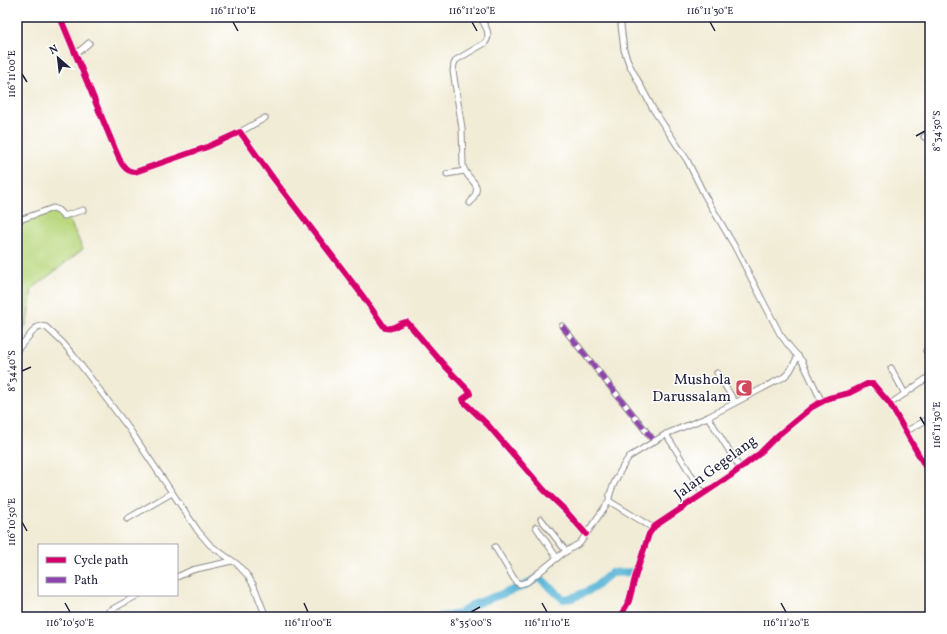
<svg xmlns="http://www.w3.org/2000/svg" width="947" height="634" viewBox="0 0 947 634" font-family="Vollkorn,serif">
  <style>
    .green { fill: #bad87f; stroke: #6e7d5d }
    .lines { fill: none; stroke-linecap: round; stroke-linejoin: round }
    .river { stroke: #59b5d7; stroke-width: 8 }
    .minor-casing { stroke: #8a8788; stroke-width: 7 }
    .minor { stroke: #fff; stroke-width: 5 }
    .quiet { stroke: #8e44ad; stroke-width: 5; stroke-dasharray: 10 5; stroke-linecap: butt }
    .cycleway-casing { stroke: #fff; stroke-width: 8 }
    .cycleway { stroke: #d6006c; stroke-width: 6 }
    .ticks { fill: none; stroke: #22223b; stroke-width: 1.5 }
    .labels { text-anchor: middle; stroke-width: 3; stroke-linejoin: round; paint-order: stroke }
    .poi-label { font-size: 15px; fill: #22223b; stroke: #fff; text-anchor: end }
    .street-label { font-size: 15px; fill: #22223b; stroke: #fff }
    .neatline { fill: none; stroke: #22223b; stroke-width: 1.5 }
    .ticks-label { font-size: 10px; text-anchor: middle; fill: #22223b }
  </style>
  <rect width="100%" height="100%" fill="#fff"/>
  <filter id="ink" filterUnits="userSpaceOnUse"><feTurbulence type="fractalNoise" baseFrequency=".025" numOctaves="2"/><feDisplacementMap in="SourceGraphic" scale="8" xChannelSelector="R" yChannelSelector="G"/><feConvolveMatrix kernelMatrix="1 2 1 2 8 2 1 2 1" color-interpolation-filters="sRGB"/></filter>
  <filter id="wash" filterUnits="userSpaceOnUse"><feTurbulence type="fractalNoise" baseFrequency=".012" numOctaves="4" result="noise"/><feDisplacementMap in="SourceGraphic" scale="16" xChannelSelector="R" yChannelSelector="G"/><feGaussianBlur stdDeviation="0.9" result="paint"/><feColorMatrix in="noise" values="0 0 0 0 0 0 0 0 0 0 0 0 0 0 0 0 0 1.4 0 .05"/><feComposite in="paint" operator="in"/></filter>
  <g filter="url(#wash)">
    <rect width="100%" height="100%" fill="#f1ecd6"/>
    <!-- green -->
    <path class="green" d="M 51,210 L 68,217 L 83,249 L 32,289 L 27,324 L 17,336 L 17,223 Z"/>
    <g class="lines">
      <!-- river -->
      <path class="river" d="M 440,617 L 460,614 L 472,605 L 524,586 L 539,577 L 563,599 L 572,598 L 588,591 L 595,587 L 611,573 L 633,572"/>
    </g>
  </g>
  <g filter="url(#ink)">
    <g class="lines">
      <!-- minor casing -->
      <g class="minor-casing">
        <g id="minor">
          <path d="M 60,17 L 115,149 C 119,158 123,172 135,172 L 207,147 L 240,132 L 273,178 L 362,295 L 385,328 C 393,331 399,322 407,322 L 444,365 L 469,391 L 470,394 L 463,399 L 464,402 L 488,425 L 544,490 L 565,510 L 586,534"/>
          <path d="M 620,17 L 624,50 L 629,64 L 653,109 L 687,160 L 705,196 L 735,247 L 780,334 L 789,346 L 802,361 L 822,402"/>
          <path d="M 76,54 L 89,43"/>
          <path d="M 240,132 L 265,118"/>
          <path d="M 924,137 L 930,132"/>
          <path d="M 447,174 L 464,171"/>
          <path d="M 470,203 C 486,181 468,184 463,166 L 462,128 L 453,71 L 454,64 L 456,60 L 485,43 C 492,34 485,26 480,17"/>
          <path d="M 17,221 L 53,208 L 58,210 L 64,216 L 83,210"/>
          <path d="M 562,326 L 654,441"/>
          <path d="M 17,350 L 36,328 L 40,326 L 46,327 L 63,343 L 73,355 L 130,430 L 198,531 L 210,545 L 237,564 L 248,576 L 254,586 L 266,617"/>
          <path d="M 926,351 L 930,356"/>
          <path d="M 891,368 L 905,394"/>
          <path d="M 717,373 L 735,402"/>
          <path d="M 890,404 L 930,376"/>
          <path d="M 708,417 L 740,468"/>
          <path d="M 905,432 L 930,418"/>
          <path d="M 666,434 L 703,494"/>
          <path d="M 609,501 L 653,528"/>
          <path d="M 127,519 L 172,493"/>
          <path d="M 541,519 L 566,551"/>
          <path d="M 536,527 L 557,558"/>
          <path d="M 495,547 L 516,582 L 520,584 L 527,582 L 562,554 L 580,543 L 609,501 C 608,492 623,465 629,457 L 666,434 L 708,417 L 784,377 L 790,371 L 798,356"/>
          <path d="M 177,577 L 192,570 L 232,561"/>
          <path d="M 109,611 L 138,595"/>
          <path d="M 620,617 L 629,601 L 636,574 L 644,549 L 649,534 L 655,526 L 730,476 L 759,454 L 777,436 L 812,407 L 829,398 L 849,393 L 867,384 L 873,384 L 890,404 L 930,475"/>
        </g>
      </g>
      <!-- minor -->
      <use href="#minor" class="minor"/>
      <!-- quiet -->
      <path class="quiet" d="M 562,326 L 654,441"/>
      <!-- cycleway casing -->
      <g class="cycleway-casing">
        <g id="cycleway">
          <path d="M 60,17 L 115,149 C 119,158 123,172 135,172 L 207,147 L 240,132 L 273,178 L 362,295 L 385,328 C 393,331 399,322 407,322 L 444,365 L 469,391 L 470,394 L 463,399 L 464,402 L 488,425 L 544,490 L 565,510 L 586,534"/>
          <path d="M 620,617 L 629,601 L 636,574 L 644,549 L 649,534 L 655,526 L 730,476 L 759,454 L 777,436 L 812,407 L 829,398 L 849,393 L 867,384 L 873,384 L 890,404 L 930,475"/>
        </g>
      </g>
      <!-- cycleway -->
      <use href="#cycleway" class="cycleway"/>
    </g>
  </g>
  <!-- ticks -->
  <path class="ticks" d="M 233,22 L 238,31M 472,22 L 477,31M 710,22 L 715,31M 22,74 L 27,82M 916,136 L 925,131M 22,371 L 31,367M 920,417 L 925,425M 22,522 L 27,531M 65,603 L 70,612M 304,603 L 308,612M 542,603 L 547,612M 781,603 L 786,612M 471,612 L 480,607"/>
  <!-- icons -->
  <defs>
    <g id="mosque-square" transform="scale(0.9)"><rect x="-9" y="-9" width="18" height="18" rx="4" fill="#d1495b" stroke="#fff"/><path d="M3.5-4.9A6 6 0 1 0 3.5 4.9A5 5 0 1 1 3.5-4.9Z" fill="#fff"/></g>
  </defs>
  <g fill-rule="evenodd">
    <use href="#mosque-square" x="744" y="388"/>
  </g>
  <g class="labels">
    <!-- poi labels -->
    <g class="poi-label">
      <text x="731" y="384">Mushola<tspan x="731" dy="17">Darussalam</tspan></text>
    </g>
    <!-- street labels -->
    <g class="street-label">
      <text transform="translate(715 467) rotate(-36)" y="5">Jalan Gegelang</text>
    </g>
  </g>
  <!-- margin -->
  <rect width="947" height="634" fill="none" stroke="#fff" stroke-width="44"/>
  <!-- legend -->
  <rect x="38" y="544" width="140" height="52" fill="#ffffff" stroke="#a7a7b1"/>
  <rect x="46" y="557" width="20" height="6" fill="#d6006c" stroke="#a7a7b1"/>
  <text x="74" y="564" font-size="12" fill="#22223b">Cycle path</text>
  <rect x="46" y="577" width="20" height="6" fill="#8e44ad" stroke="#a7a7b1"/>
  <text x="74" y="584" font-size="12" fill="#22223b">Path</text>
  <!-- north arrow -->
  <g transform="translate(58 58) rotate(332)" stroke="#ffffff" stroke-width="3" paint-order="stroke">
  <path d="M0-3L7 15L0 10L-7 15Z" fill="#22223b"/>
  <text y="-6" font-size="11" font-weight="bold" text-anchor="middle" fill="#22223b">N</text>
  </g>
  <rect x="22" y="22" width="903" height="590" class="neatline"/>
  <g class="ticks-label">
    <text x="233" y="14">116°11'10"E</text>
    <text x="472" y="14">116°11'20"E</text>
    <text x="710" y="14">116°11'30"E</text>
    <text transform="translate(11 74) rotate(-90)" y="4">116°11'00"E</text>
    <text transform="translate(936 131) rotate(-90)" y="4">8°34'50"S</text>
    <text transform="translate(11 371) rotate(-90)" y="4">8°34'40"S</text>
    <text transform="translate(936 425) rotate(-90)" y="4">116°11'30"E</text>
    <text transform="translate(11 522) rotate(-90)" y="4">116°10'50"E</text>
    <text x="70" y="626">116°10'50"E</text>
    <text x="308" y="626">116°11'00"E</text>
    <text x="471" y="626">8°35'00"S</text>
    <text x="547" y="626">116°11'10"E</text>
    <text x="786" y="626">116°11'20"E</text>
  </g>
</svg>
